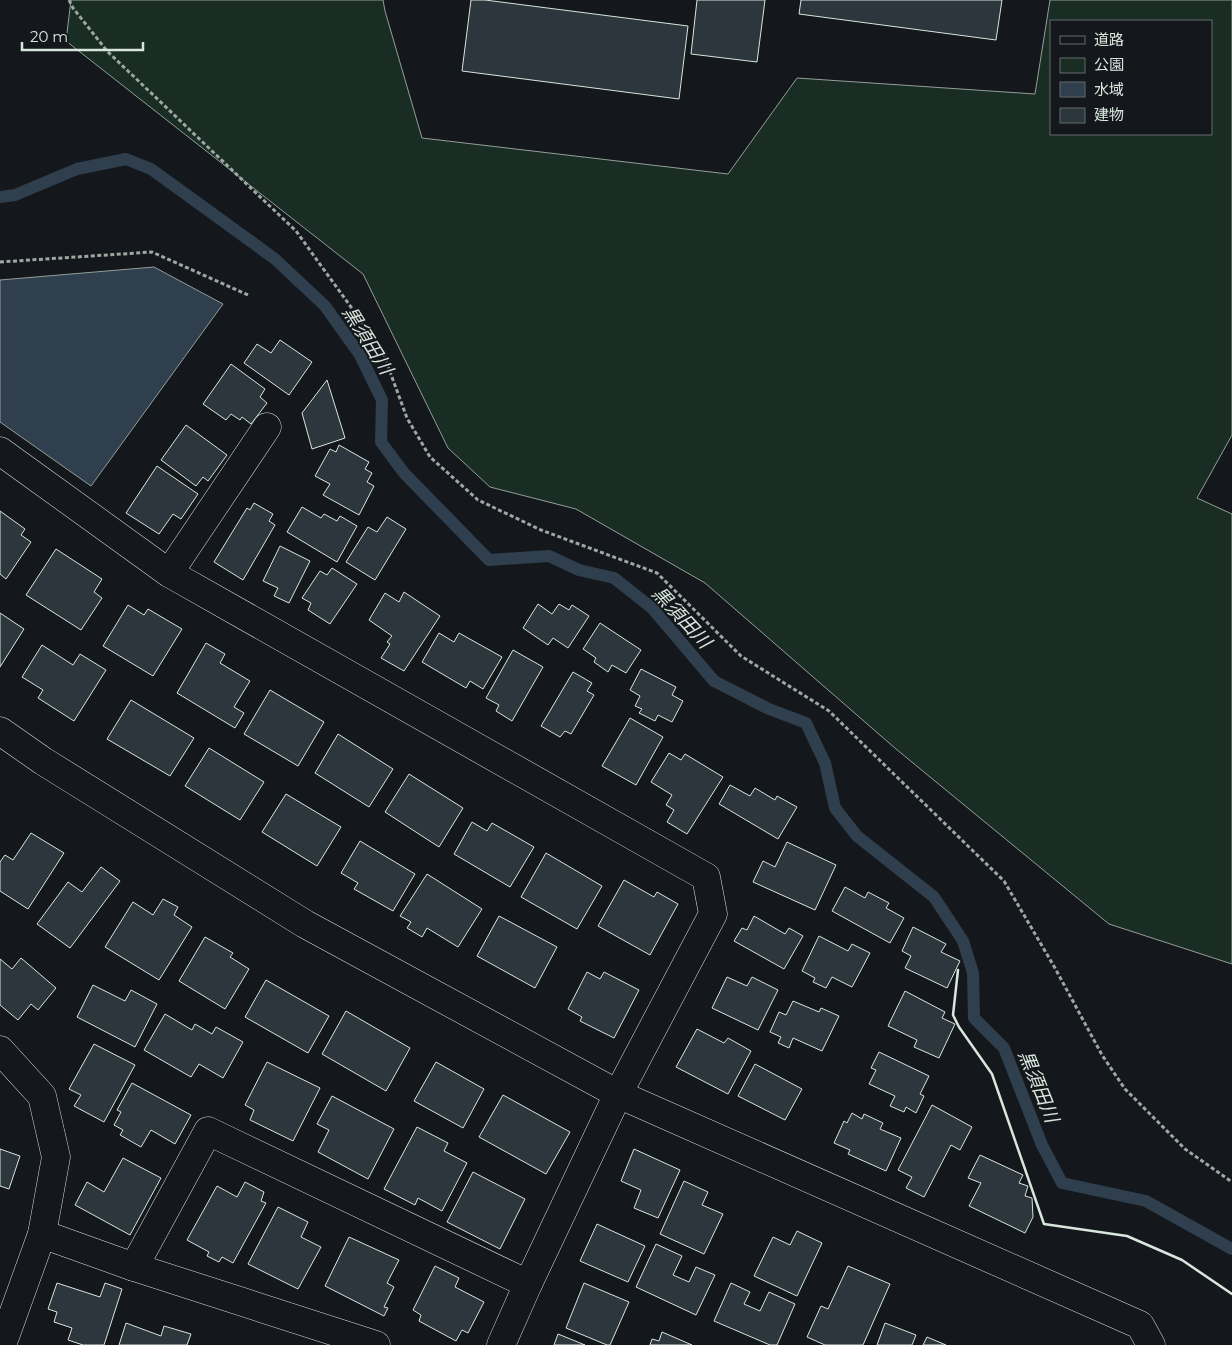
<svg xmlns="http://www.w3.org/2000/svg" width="1232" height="1345" viewBox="0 0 1232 1345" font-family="Montserrat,'Noto Sans JP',sans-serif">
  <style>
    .green { fill: #1a2d24; stroke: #939e99; fill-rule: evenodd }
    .water { fill: #2f3f4d; stroke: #939e99 }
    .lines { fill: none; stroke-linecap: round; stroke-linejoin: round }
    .stream { stroke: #2f3f4d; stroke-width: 12 }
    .building { fill: #2c363c; stroke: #d8e6dc }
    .minor-casing { stroke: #d8e6dc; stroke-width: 29 }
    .path { stroke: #9da8a2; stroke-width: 3; stroke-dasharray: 4 2.5; stroke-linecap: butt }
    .minor { stroke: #14181c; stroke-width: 28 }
    .wall { stroke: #d8e6dc; stroke-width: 2.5 }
    .labels { text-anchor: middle; stroke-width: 4; stroke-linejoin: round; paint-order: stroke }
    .water-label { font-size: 19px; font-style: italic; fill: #d8e6dc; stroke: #14181c }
  </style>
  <rect width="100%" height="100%" fill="#14181c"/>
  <!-- green -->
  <path class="green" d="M 71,0 L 383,0 L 385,11 L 422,138 L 728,174 L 797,78 L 1035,94 L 1050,0 L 1232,0 L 1232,435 L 1197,498 L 1232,514 L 1232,964 L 1109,924 L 896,749 L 705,583 L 576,509 L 490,487 L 448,448 L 363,274 L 66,41 ZM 1051,21 L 1211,21 L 1211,134 L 1051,134 Z"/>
  <!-- water -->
  <path class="water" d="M 154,267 L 223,304 L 91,486 L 0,422 L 0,280 Z"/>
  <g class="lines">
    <!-- stream -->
    <path class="stream" d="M 0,197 L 15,195 L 77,169 L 126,159 L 151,169 L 275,259 L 325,306 L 360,355 L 382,400 L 381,442 L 404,473 L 489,560 L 549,556 L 579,570 L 614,578 L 652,608 L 714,681 L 769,709 L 806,723 L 825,763 L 835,808 L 857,836 L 934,897 L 963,941 L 973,973 L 974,1018 L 1004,1048 L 1042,1145 L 1062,1183 L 1146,1201 L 1232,1249"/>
  </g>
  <!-- building -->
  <g class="building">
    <path d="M 471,0 L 485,0 L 688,26 L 679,99 L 462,71 Z"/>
    <path d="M 697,0 L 765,0 L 757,62 L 691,54 Z"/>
    <path d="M 801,0 L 1002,0 L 996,40 L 799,14 Z"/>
    <path d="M 280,340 L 312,362 L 289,395 L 244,363 L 257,344 L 271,353 Z"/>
    <path d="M 231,364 L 265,389 L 260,397 L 267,403 L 251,424 L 242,417 L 240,420 L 231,414 L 226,420 L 203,404 Z"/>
    <path d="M 327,380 L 345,438 L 312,449 L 302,413 Z"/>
    <path d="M 186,425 L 227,455 L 208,481 L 203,477 L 196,486 L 161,460 Z"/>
    <path d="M 339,445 L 369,462 L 365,469 L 372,473 L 367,482 L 374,486 L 359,515 L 323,495 L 330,484 L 315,476 L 330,449 L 336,452 Z"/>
    <path d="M 157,466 L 198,494 L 181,519 L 173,514 L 159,534 L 126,513 Z"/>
    <path d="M 254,503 L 273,514 L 269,521 L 275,525 L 243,580 L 214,562 L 247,508 L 250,510 Z"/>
    <path d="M 302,507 L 321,518 L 324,514 L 337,521 L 340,516 L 357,526 L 337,562 L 287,532 Z"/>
    <path d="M 0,511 L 25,529 L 21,535 L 31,542 L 6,579 L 0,574 Z"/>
    <path d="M 387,517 L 406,529 L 375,580 L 346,562 L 368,527 L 377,532 Z"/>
    <path d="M 280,546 L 310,561 L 289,603 L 274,596 L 278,588 L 263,581 Z"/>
    <path d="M 56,549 L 102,579 L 94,592 L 102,598 L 81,630 L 26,595 Z"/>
    <path d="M 332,568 L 357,584 L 330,624 L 308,610 L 311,603 L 302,598 L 320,571 L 327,575 Z"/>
    <path d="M 404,592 L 440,616 L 404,671 L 381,658 L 390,644 L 387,642 L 392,636 L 369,620 L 385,593 L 399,602 Z"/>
    <path d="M 538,604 L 552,614 L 559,604 L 569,610 L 572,605 L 589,616 L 568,648 L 553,638 L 548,645 L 523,628 Z"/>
    <path d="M 128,605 L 144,615 L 148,609 L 182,629 L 153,676 L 103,646 Z"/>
    <path d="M 0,613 L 24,629 L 0,667 Z"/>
    <path d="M 600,623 L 641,650 L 626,673 L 612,665 L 608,672 L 594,662 L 596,658 L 583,649 Z"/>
    <path d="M 439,633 L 454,642 L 459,633 L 502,657 L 483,689 L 470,681 L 466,688 L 422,662 Z"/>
    <path d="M 206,643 L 225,654 L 220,663 L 250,681 L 234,707 L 244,713 L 235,728 L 177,693 Z"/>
    <path d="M 42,645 L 73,665 L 80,654 L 106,670 L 74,721 L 38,698 L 43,690 L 22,677 Z"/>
    <path d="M 513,650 L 543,667 L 512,721 L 496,711 L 499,705 L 486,698 Z"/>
    <path d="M 641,669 L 676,687 L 672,695 L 683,701 L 672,722 L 658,715 L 655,721 L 639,713 L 642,709 L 635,706 L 640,696 L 630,690 Z"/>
    <path d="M 573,672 L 592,683 L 587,691 L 594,695 L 571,734 L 565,731 L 560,737 L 541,726 Z"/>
    <path d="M 270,690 L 324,722 L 298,766 L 244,734 Z"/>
    <path d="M 131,700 L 194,738 L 170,776 L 107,739 Z"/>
    <path d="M 630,718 L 663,737 L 636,785 L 602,766 Z"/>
    <path d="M 338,734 L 393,769 L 369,807 L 315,773 Z"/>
    <path d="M 209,748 L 264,782 L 240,820 L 185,786 Z"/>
    <path d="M 669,753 L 681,760 L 685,754 L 723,777 L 687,834 L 667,822 L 674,810 L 666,805 L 672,795 L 651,782 Z"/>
    <path d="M 409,774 L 463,808 L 439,847 L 385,812 Z"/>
    <path d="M 730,785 L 750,796 L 755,788 L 775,800 L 777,796 L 797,807 L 778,839 L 719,804 Z"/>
    <path d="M 286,794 L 341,827 L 317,866 L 262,832 Z"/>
    <path d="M 472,822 L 487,831 L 492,823 L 534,847 L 510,887 L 454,854 Z"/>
    <path d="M 31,833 L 64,853 L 28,909 L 0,891 L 0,862 L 5,855 L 13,860 Z"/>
    <path d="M 360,841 L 415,874 L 393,911 L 354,889 L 358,883 L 341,873 Z"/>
    <path d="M 787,842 L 836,865 L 815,910 L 753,882 L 763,861 L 775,867 Z"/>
    <path d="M 546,853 L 602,886 L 577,929 L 521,897 Z"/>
    <path d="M 101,867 L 120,881 L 70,948 L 37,924 L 68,882 L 82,892 Z"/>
    <path d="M 427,874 L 482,909 L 458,947 L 427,928 L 422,937 L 407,928 L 411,922 L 400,916 Z"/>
    <path d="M 624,880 L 654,897 L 657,892 L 678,904 L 650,955 L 598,926 Z"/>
    <path d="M 845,887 L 865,898 L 868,892 L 889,903 L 886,908 L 904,918 L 890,943 L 832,911 Z"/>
    <path d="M 163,899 L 178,907 L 174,915 L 192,927 L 159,980 L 105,947 L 133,902 L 153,915 Z"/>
    <path d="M 499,916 L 557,947 L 535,988 L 477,956 Z"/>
    <path d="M 754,916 L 785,934 L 789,928 L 803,936 L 784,969 L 734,941 L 742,928 L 747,930 Z"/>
    <path d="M 913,927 L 946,944 L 941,952 L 960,961 L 947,988 L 905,968 L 911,956 L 902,951 Z"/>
    <path d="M 819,936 L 848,951 L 852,944 L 870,953 L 852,987 L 832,977 L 826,988 L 813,982 L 815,978 L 802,971 Z"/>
    <path d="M 205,937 L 233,953 L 230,957 L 249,969 L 225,1009 L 179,981 Z"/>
    <path d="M 21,958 L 56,988 L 38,1010 L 31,1004 L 18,1020 L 0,1005 L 0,959 L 12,969 Z"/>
    <path d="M 587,972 L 600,979 L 604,972 L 639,990 L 614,1038 L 580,1021 L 582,1017 L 568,1009 Z"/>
    <path d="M 727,977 L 747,986 L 752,977 L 778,990 L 758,1030 L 712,1008 Z"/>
    <path d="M 266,980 L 329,1016 L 308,1053 L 245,1017 Z"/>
    <path d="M 93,985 L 125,1001 L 131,990 L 157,1004 L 135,1047 L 77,1017 Z"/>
    <path d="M 905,991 L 945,1012 L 942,1018 L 955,1024 L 939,1058 L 914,1047 L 917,1040 L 888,1026 Z"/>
    <path d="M 793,1001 L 819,1012 L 821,1008 L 839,1016 L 822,1051 L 793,1038 L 789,1048 L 778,1043 L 781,1037 L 770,1032 L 779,1012 L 786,1015 Z"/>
    <path d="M 346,1011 L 410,1048 L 386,1091 L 322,1054 Z"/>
    <path d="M 165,1014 L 192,1030 L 195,1024 L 212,1034 L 216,1027 L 243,1042 L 223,1078 L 199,1064 L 191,1077 L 144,1050 Z"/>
    <path d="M 697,1029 L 724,1043 L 728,1038 L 751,1051 L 728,1094 L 676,1067 Z"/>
    <path d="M 94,1044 L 135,1065 L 104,1122 L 74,1106 L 81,1095 L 69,1089 Z"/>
    <path d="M 879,1052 L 929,1076 L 920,1094 L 924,1096 L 916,1113 L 906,1107 L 904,1112 L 890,1106 L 895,1096 L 869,1084 L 876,1070 L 871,1068 Z"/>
    <path d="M 267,1062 L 320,1088 L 293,1141 L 250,1120 L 254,1110 L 245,1105 Z"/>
    <path d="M 436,1062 L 484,1089 L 463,1128 L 414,1101 Z"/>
    <path d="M 755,1064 L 802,1089 L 785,1120 L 738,1096 Z"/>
    <path d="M 132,1083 L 191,1115 L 175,1144 L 151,1130 L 141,1147 L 120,1135 L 123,1130 L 114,1125 L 121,1112 L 117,1110 Z"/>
    <path d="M 503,1095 L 570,1132 L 546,1174 L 479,1137 Z"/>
    <path d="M 332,1096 L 394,1129 L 368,1179 L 318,1152 L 329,1130 L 317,1124 Z"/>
    <path d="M 932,1105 L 972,1127 L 960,1150 L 951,1145 L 924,1197 L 906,1188 L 912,1177 L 898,1170 Z"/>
    <path d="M 852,1113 L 862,1119 L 864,1114 L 883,1123 L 880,1129 L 901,1138 L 886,1171 L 848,1154 L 850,1150 L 834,1143 L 844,1121 L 847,1123 Z"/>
    <path d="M 417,1127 L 448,1143 L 444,1151 L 467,1163 L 442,1211 L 418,1198 L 415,1205 L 384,1189 Z"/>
    <path d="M 0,1149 L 20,1156 L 9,1189 L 0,1186 Z"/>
    <path d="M 634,1149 L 680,1170 L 658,1218 L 634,1208 L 641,1190 L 621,1181 Z"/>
    <path d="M 980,1155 L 1023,1175 L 1019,1183 L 1028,1186 L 1025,1196 L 1032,1198 L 1033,1217 L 1025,1233 L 969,1206 L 981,1183 L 968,1178 Z"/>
    <path d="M 123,1158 L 161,1178 L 130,1235 L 75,1205 L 87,1182 L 104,1192 Z"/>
    <path d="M 473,1172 L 525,1199 L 500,1249 L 447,1222 Z"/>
    <path d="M 684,1181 L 708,1192 L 702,1205 L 723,1214 L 704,1254 L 660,1234 Z"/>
    <path d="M 245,1182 L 264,1192 L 261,1201 L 266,1203 L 233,1263 L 222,1257 L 219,1262 L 207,1256 L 209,1252 L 187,1240 L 217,1186 L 237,1197 Z"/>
    <path d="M 278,1207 L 308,1222 L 301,1237 L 321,1247 L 298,1289 L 248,1264 Z"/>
    <path d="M 597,1224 L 645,1246 L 628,1282 L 580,1261 Z"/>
    <path d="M 797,1231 L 822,1243 L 797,1296 L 754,1276 L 773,1237 L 790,1245 Z"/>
    <path d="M 349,1237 L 399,1260 L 387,1283 L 394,1287 L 384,1307 L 388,1308 L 384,1316 L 325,1286 Z"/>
    <path d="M 656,1244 L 682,1256 L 673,1275 L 689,1282 L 696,1267 L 715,1275 L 696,1315 L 636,1287 Z"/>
    <path d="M 435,1266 L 459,1278 L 455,1287 L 484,1302 L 468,1333 L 462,1330 L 456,1341 L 419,1321 L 421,1315 L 413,1310 Z"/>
    <path d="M 848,1266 L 890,1284 L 863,1345 L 825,1345 L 807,1337 L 821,1306 L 828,1309 Z"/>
    <path d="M 57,1283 L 100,1297 L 105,1283 L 122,1289 L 104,1345 L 83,1345 L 68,1340 L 72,1328 L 54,1322 L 57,1312 L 48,1309 Z"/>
    <path d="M 584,1283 L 629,1302 L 610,1345 L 607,1345 L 566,1328 Z"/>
    <path d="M 731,1283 L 750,1292 L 744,1304 L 760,1311 L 769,1292 L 795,1304 L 777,1345 L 770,1345 L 714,1321 Z"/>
    <path d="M 126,1323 L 161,1336 L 164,1326 L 191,1334 L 187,1345 L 119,1345 Z"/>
    <path d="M 885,1323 L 916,1335 L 912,1345 L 877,1345 Z"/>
    <path d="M 662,1332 L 692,1345 L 650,1345 L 652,1339 L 659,1341 Z"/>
    <path d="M 558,1334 L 585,1345 L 554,1345 Z"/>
    <path d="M 927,1337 L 946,1345 L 923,1345 Z"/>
  </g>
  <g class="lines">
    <!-- minor casing -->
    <g class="minor-casing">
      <g id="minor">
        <path d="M 0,451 L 169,573 L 706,877 L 713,914 L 618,1094 L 528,1284 L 501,1345"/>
        <path d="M 169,573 L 267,427"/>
        <path d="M 0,731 L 43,761 L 305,924 L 618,1094 L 1140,1325 L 1151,1345"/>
        <path d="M 0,1050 L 42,1096 L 56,1157 L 42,1234 L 2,1345"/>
        <path d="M 42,1234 L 134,1267 L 376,1345"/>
        <path d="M 134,1267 L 208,1131 L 528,1284"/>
      </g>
    </g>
    <!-- path -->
    <g class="path">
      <path d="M 69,0 L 73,8 L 107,51 L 296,231 L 382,350 L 407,418 L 430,457 L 478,500 L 541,530 L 657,573 L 741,656 L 829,711 L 1004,881 L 1055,968 L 1102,1055 L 1125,1089 L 1185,1149 L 1232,1182"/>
      <path d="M 0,262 L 152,252 L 248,295"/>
    </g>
    <!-- minor -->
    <use href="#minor" class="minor"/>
    <!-- wall -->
    <path class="wall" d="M 958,970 L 953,1015 L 959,1027 L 992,1074 L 1044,1224 L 1127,1236 L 1182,1260 L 1232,1294"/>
  </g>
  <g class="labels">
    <!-- water labels -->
    <g class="water-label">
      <text transform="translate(368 340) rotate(58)" y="7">黒須田川</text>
      <text transform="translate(682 617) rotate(47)" y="7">黒須田川</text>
      <text transform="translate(1039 1086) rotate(68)" y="7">黒須田川</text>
    </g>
  </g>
  <!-- legend -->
  <rect x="1050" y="20" width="162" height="115" fill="#14181c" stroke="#626a69"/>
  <rect x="1060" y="36" width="25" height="8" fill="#14181c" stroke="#626a69"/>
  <text x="1094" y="45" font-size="15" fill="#d8e6dc">道路</text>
  <rect x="1060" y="58" width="25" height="15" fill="#1a2d24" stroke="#626a69"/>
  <text x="1094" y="70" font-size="15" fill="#d8e6dc">公園</text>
  <rect x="1060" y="82" width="25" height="15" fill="#2f3f4d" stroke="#626a69"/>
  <text x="1094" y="95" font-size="15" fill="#d8e6dc">水域</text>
  <rect x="1060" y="108" width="25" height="15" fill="#2c363c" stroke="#626a69"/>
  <text x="1094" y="120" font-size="15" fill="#d8e6dc">建物</text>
  <!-- scale -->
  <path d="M22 42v8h121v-8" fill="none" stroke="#d8e6dc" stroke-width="2.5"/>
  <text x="30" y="42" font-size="15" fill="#d8e6dc" stroke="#14181c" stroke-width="4" paint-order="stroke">20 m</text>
</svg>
